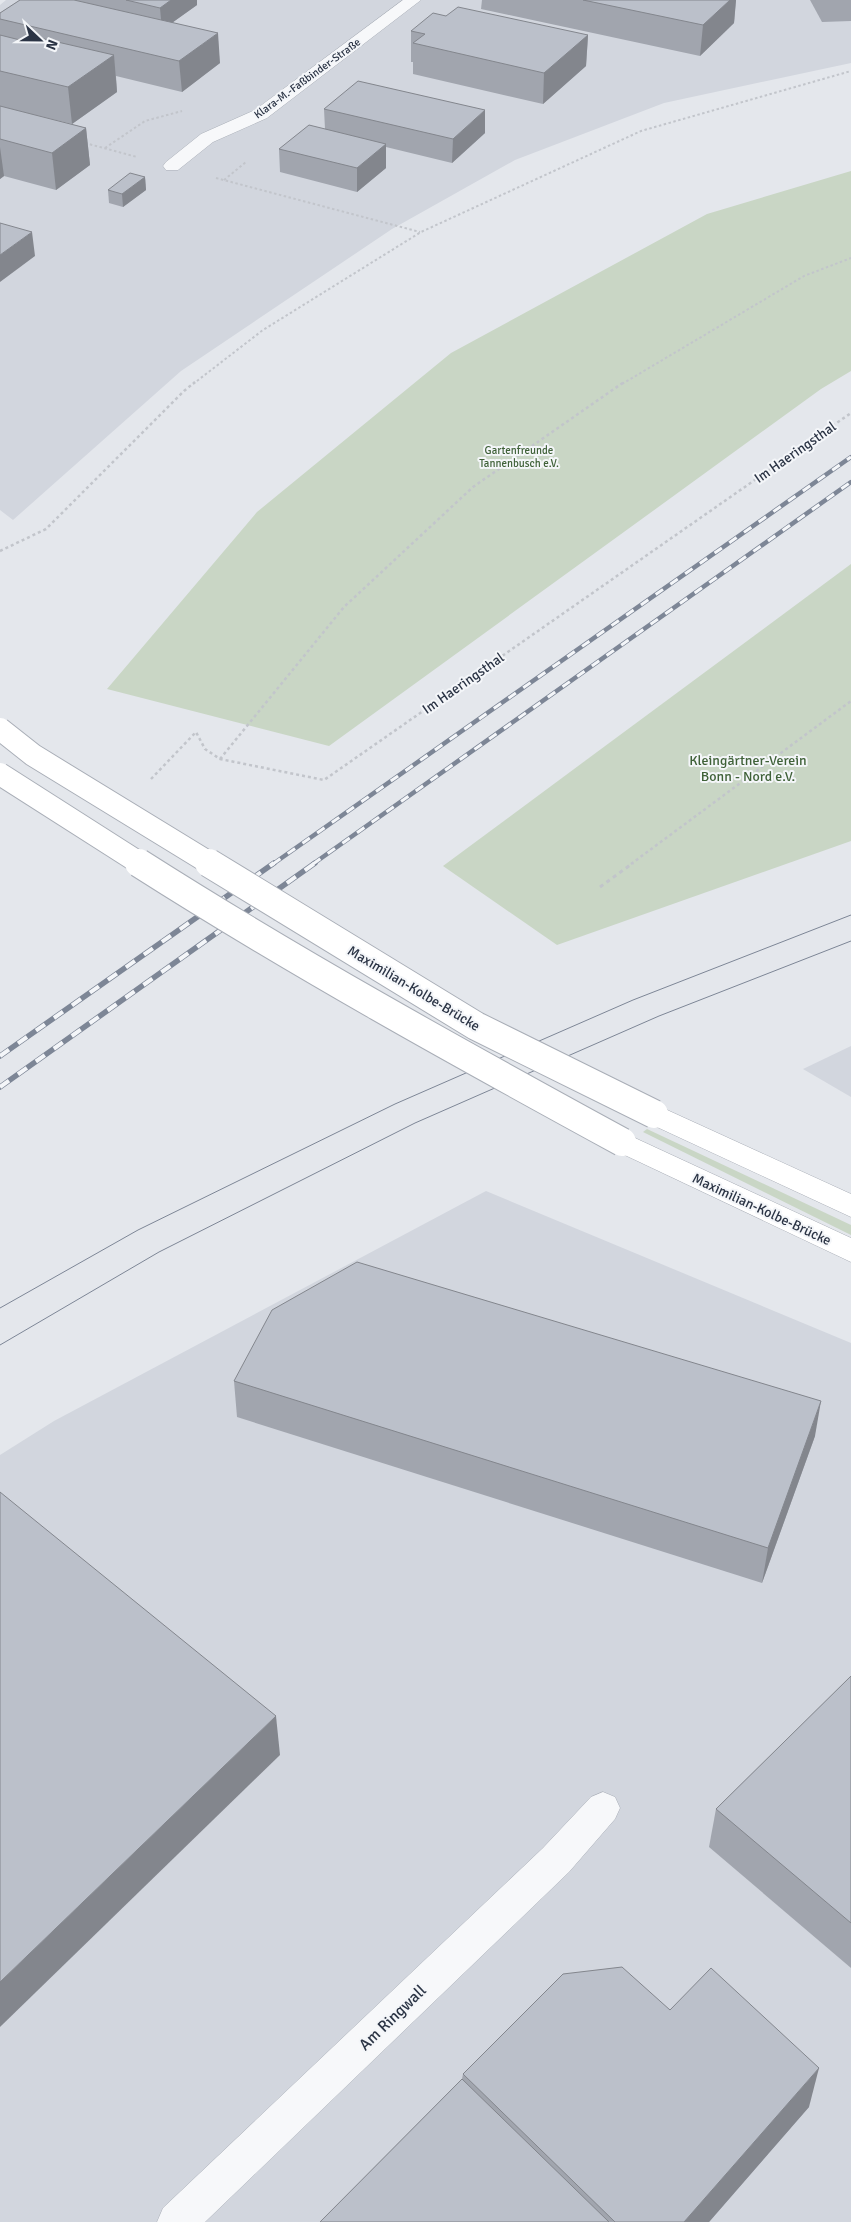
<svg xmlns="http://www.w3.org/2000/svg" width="851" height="2222" viewBox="0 0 851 2222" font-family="Signika,sans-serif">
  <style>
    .built { fill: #d2d6de }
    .green { fill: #c9d6c5 }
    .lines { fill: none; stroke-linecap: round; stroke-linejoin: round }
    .street-casing { stroke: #a9aeb7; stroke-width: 1 }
    .secondary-casing { stroke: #a9aeb7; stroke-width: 1 }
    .path-far2 { stroke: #c2c5cb; stroke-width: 2; stroke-dasharray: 2.5 2.5; stroke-linecap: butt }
    .path-far1 { stroke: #c2c5cb; stroke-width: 2.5; stroke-dasharray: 3 3; stroke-linecap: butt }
    .path { stroke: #c2c5cb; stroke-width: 3; stroke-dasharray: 4 4; stroke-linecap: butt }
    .street { fill: #f7f8fa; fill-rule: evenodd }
    .secondary { fill: #fff; fill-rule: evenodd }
    .tram { stroke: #7d8696; stroke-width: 1 }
    .rail-far1-casing { stroke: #7d8696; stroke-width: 4.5 }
    .rail-casing { stroke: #7d8696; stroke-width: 5.5 }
    .rail-far1 { stroke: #f4f6f9; stroke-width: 3; stroke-dasharray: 9; stroke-linecap: butt }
    .rail { stroke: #f4f6f9; stroke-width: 4; stroke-dasharray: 11; stroke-linecap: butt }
    .secondary-bridge-far1-casing { stroke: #a9aeb7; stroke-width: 24; stroke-linecap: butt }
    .secondary-bridge-casing { stroke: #a9aeb7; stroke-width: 30; stroke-linecap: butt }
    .secondary-bridge-far1 { stroke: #fff; stroke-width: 22 }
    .secondary-bridge { stroke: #fff; stroke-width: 28 }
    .wall { fill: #a1a5ae }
    .shaded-wall { fill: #83868d }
    .building { fill: #bbc0ca; stroke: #83868d }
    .labels { text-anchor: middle; stroke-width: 4; stroke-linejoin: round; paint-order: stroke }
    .far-street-label { font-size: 11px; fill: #2b3445; stroke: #f4f6f9 }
    .far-park-label { font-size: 11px; fill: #3f6138; stroke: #f4f6f9 }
    .street-label { font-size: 14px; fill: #2b3445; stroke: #f4f6f9 }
    .park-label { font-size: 14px; fill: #3f6138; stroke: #f4f6f9 }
    .near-street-label { font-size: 16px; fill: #2b3445; stroke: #f4f6f9 }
  </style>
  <rect width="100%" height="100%" fill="#e4e7ec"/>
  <!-- built -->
  <g class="built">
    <path d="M 6,0 L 851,0 L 851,63 L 664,103 L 515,160 L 392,229 L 181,371 L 13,520 L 0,510 L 0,5 Z"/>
    <path d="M 851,1046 L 851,1097 L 803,1069 Z"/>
    <path d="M 486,1191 L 851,1343 L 851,2222 L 0,2222 L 0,1455 L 54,1421 Z"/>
  </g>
  <!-- green -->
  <g class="green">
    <path d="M 851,171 L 851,371 L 821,389 L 329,746 L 107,689 L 257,512 L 451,353 L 707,214 Z"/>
    <path d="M 851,564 L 851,841 L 557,945 L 443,866 Z"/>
    <path d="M 647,1129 L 851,1225 L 851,1235 L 643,1132 Z"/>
  </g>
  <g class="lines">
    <!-- street casing -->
    <g class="street-casing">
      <g id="street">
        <path d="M 403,0 L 421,0 L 267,118 L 213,142 L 178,170 L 166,170 L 163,166 L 166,162 L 201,134 L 255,110 Z"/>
        <path d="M 603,1792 L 615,1797 L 620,1808 L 615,1819 L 569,1872 L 205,2222 L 157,2222 L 163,2208 L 543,1848 L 591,1797 Z"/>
      </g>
    </g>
    <!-- secondary casing -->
    <g class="secondary-casing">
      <g id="secondary">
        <path d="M 654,1104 L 851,1194 L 851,1217 L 644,1121 L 640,1114 L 644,1107 Z"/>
        <path d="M 622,1132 L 851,1238 L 851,1262 L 612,1149 L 608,1142 L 612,1135 Z"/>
      </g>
    </g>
    <!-- path-far2 -->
    <g class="path-far2">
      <path d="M 85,143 L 137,157"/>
      <path d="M 105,148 L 145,121 L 182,111"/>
      <path d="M 216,178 L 420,232"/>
      <path d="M 224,180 L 246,162"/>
      <path d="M 193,384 L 263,330 L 421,232 L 641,131 L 851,71"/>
      <path d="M 622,384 L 804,276 L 851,258"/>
    </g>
    <!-- path-far1 -->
    <g class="path-far1">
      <path d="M 0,551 L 46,529 L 184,391 L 195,382"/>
      <path d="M 220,759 L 344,607 L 473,487 L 624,382"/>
      <path d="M 151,779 L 196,732 L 205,749 L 220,759 L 324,780 L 851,413"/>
      <path d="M 631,864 L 851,701"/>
    </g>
    <!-- path -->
    <path class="path" d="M 600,887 L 633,863"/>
    <!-- street -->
    <use href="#street" class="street"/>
    <!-- secondary -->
    <use href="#secondary" class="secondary"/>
    <!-- tram -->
    <g class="tram">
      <path d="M 0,1308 L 138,1230 L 395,1104 L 633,1000 L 851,915"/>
      <path d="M 0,1345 L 159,1252 L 415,1123 L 659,1016 L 851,941"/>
    </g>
    <!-- rail-far1 casing -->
    <g class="rail-far1-casing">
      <g id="rail-far1">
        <path d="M 273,864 L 851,457"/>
        <path d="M 313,864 L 851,482"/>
      </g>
    </g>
    <!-- rail casing -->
    <g class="rail-casing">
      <g id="rail">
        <path d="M 0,1056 L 274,863"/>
        <path d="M 0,1087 L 315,863"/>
      </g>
    </g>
    <!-- rail-far1 -->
    <use href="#rail-far1" class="rail-far1"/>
    <!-- rail -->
    <use href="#rail" class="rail"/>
    <!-- secondary-bridge-far1 casing -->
    <g class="secondary-bridge-far1-casing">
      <g id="secondary-bridge-far1">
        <path d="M 0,729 L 33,755 L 211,864"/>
        <path d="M 0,774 L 141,864"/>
      </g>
    </g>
    <!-- secondary-bridge casing -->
    <g class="secondary-bridge-casing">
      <g id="secondary-bridge">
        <path d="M 139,863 C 296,963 459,1053 622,1142"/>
        <path d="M 209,863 L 476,1026 L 654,1114"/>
      </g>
    </g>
    <!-- secondary-bridge-far1 -->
    <use href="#secondary-bridge-far1" class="secondary-bridge-far1"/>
    <!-- secondary-bridge -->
    <use href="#secondary-bridge" class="secondary-bridge"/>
  </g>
  <!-- wall -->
  <g class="wall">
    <path d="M 20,0 L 197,0 L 197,5 L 173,22 L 220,63 L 182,92 L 116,76 L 117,92 L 72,124 L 28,113 L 86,128 L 90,165 L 56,190 L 4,176 L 0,179 L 0,13 Z"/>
    <path d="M 482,0 L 736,0 L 734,23 L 700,56 L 481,9 Z"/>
    <path d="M 810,0 L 851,0 L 851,21 L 822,22 Z"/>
    <path d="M 446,16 L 588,35 L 586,66 L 543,104 L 413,74 L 413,62 L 411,62 L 411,31 Z"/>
    <path d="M 324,109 L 485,133 L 452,163 L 386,147 L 386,168 L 357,192 L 280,172 L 279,149 L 325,129 Z"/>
    <path d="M 145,177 L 146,190 L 123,207 L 109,203 L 108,190 Z"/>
    <path d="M 234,1381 L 815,1436 L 762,1583 L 237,1417 Z"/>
    <path d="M 851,1676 L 851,1968 L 709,1847 L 716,1809 Z"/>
    <path d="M 670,2010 L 809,2107 L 709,2222 L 320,2222 L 462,2079 L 463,2074 Z"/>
  </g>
  <!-- shaded-wall -->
  <g class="shaded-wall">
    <path d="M 171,0 L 197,0 L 197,5 L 162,30 L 160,8 Z"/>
    <path d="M 730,0 L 736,0 L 734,23 L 700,56 L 703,25 Z"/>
    <path d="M 218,33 L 220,63 L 182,92 L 179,61 Z"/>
    <path d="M 588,35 L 586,66 L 543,104 L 544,73 Z"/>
    <path d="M 114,55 L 117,92 L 72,124 L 68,87 Z"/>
    <path d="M 485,110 L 485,133 L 452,163 L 453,139 Z"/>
    <path d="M 86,128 L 90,165 L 56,190 L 52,153 Z"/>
    <path d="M 386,144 L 386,168 L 357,192 L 357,168 Z"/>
    <path d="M 0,147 L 4,176 L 0,179 Z"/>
    <path d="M 145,177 L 146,190 L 123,207 L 122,194 Z"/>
    <path d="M 32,232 L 35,256 L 0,282 L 0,255 Z"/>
    <path d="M 821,1401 L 815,1436 L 762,1583 L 768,1548 Z"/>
    <path d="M 276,1716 L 280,1755 L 0,2027 L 0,1982 Z"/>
    <path d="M 819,2068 L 809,2107 L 709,2222 L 684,2222 Z"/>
  </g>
  <!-- building -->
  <g class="building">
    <path d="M 20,0 L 74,0 L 218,33 L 179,61 L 0,19 L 0,13 Z"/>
    <path d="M 126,0 L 171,0 L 160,8 Z"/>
    <path d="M 583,0 L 730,0 L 703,25 Z"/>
    <path d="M 458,7 L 588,35 L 544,73 L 413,43 L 425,34 L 411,31 L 433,13 L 446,16 Z"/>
    <path d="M 0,35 L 20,40 L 27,35 L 114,55 L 68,87 L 0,71 Z"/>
    <path d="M 358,81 L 485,110 L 453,139 L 324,109 Z"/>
    <path d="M 0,106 L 86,128 L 52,153 L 0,139 Z"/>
    <path d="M 309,125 L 386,144 L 357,168 L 279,149 Z"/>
    <path d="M 130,173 L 145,177 L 122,194 L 108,190 Z"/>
    <path d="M 0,223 L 32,232 L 0,255 Z"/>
    <path d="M 357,1262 L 821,1401 L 768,1548 L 234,1381 L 272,1310 Z"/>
    <path d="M 0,1492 L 276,1716 L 0,1982 Z"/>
    <path d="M 851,1676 L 851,1923 L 716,1809 Z"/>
    <path d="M 622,1967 L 670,2010 L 711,1968 L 819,2068 L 684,2222 L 615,2222 L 463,2074 L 563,1974 Z"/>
    <path d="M 462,2079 L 609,2222 L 320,2222 Z"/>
  </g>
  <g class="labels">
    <!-- far-street labels -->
    <g class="far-street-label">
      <text transform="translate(307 78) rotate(-36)" y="4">Klara-M.-Faßbinder-Straße</text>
    </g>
    <!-- far-park labels -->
    <g class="far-park-label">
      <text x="519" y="454">Gartenfreunde<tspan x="519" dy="13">Tannenbusch e.V.</tspan></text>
    </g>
    <!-- street labels -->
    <g class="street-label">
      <text transform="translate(795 452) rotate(-35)" y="5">Im Haeringsthal</text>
      <text transform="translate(463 683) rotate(-35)" y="5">Im Haeringsthal</text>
      <text transform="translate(414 988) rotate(31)" y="5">Maximilian-Kolbe-Brücke</text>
      <text transform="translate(762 1209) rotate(25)" y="5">Maximilian-Kolbe-Brücke</text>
    </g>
    <!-- park labels -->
    <g class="park-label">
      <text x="748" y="765">Kleingärtner-Verein<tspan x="748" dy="16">Bonn - Nord e.V.</tspan></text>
    </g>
    <!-- near-street labels -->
    <g class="near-street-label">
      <text transform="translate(392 2017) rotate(-44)" y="6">Am Ringwall</text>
    </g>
  </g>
  <!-- north arrow -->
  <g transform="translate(40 40) rotate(112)" stroke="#f4f6f9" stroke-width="4" paint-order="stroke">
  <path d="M0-4L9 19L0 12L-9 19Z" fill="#2b3445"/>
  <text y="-8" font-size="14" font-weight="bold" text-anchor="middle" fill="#2b3445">N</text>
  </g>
</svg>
